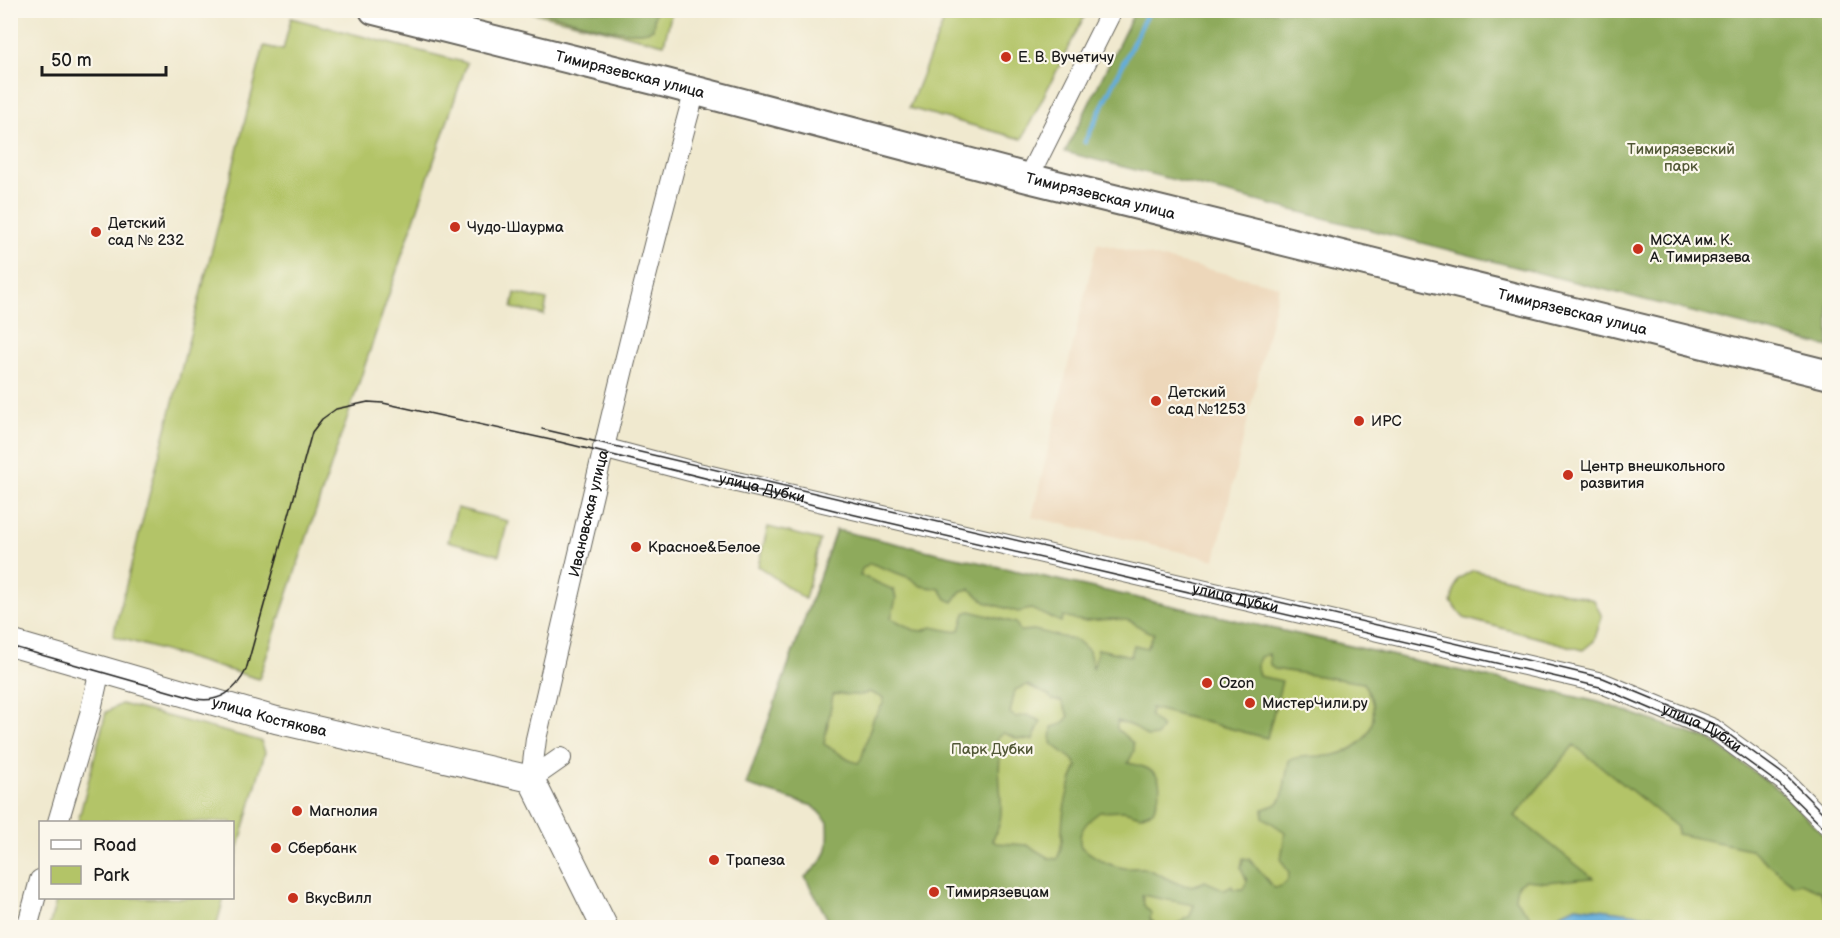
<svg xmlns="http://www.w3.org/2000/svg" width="1840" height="938" viewBox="0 0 1840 938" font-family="'Balsamiq Sans',sans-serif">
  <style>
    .built { fill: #edd7ba }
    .green { fill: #b3c467; stroke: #687042; stroke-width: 1.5 }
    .forest { fill: #8eaa5c; stroke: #55633c; stroke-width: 1.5; fill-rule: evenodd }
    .water { fill: #64addb; stroke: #40647c; stroke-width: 1.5 }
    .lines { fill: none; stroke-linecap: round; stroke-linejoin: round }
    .stream { stroke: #64addb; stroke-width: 5 }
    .minor-casing { stroke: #66645b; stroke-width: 22 }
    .tertiary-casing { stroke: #66645b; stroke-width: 28 }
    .secondary-casing { stroke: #66645b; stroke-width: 32 }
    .minor { stroke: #fff; stroke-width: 20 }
    .tertiary { stroke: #fff; stroke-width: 26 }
    .secondary { stroke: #fff; stroke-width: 28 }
    .tram { stroke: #1c1c1c; stroke-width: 1.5 }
    .poi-dot { fill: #c8321e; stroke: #fbf7ec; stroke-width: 2 }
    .labels { text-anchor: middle; stroke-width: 4.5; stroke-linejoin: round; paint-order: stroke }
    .poi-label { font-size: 15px; fill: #1c1c1c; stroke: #fbf7ec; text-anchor: start }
    .street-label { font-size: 15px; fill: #1c1c1c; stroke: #fbf7ec }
    .park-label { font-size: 15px; fill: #515736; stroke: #fbf7ec }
  </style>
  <rect width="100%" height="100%" fill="#fbf7ec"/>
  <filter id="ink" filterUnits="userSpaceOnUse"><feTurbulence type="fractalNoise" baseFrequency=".0167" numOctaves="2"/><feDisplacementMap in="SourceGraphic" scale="12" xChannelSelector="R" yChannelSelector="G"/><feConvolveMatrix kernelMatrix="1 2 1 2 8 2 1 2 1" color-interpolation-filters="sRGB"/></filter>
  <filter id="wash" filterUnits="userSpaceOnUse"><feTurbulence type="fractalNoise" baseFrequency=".008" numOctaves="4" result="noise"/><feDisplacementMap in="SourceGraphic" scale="24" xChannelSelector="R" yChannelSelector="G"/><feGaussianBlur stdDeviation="1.35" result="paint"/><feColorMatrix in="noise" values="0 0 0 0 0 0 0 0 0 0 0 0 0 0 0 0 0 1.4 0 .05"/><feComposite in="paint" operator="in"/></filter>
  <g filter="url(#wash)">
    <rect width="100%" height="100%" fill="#f0e9cf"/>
    <!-- built -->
    <path class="built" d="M 1097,243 L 1279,286 L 1215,560 L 1032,517 Z"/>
    <!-- green -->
    <g class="green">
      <path d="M 525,11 L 672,11 L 664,44 Z"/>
      <path d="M 948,11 L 1087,11 L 1022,139 L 909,108 Z"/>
      <path d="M 291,18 L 467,63 L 259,679 L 113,636 L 264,46 L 283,50 Z"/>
      <path d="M 515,293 L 547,300 L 544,315 L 512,308 Z"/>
      <path d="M 457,508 L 508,521 L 499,555 L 448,541 Z"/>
      <path d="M 768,527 L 820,540 L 805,599 L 758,566 Z"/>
      <path d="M 836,530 L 1598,702 L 1710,740 L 1779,790 L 1829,840 L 1829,927 L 832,927 L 805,877 C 827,859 830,851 828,822 L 813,806 L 746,785 Z"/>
      <path d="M 1473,570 L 1594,600 L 1602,617 L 1594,641 L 1583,650 L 1464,618 L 1451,602 L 1458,579 Z"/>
      <path d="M 121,704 L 261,741 L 265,752 L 233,868 L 232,822 L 78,822 L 106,712 Z"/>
      <path d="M 57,898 L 224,898 L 216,927 L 49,927 Z"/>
    </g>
    <!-- forest -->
    <g class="forest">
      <path d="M 537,11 L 655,10 L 655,11 L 653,29 C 627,41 567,17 537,11 Z"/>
      <path d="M 1135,11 L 1829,11 L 1829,347 L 1065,152 Z"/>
      <path d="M 836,530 L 1598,702 L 1710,740 L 1779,790 L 1829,840 L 1829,911 L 1820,891 L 1801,883 L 1794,885 L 1750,849 L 1677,834 L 1677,827 L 1574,745 L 1515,816 L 1593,878 L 1545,882 L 1525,880 C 1516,885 1516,889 1515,899 L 1540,928 L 1173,927 L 1190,916 L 1194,905 L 1142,895 L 1144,905 L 1151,913 L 1150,919 L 1158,927 L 832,927 L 805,877 C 827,859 830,851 828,822 L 813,806 L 746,785 ZM 870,563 L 910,578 L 921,586 L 940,589 L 946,599 L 953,602 L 961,591 L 970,589 L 985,602 L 1018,612 L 1031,609 L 1061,622 L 1063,617 C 1070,618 1080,622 1087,621 C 1099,620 1112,618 1125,620 C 1137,621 1143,633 1154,633 L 1147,648 L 1134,645 L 1131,656 L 1098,649 L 1093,669 L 1089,651 L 1078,641 L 1034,630 L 1020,631 L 1016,623 L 970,611 L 965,613 L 960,630 L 951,631 L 932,627 L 922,631 L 914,630 L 891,618 L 896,599 L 894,590 L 860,575 L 862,569 ZM 1269,654 L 1270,665 L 1274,669 L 1363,683 C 1384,713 1372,746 1335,755 C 1319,758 1305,754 1289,760 L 1282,798 L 1277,804 L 1263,809 L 1263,817 L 1285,832 L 1281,860 L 1289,873 C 1288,883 1283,887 1274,888 L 1249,859 L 1243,858 L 1241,868 L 1247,881 L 1243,889 L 1233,889 L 1232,886 L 1225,890 L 1205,881 C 1181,895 1165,873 1143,868 C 1136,867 1130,869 1124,868 C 1106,865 1095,857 1081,847 C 1076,832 1088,820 1100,812 L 1124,811 L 1140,816 L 1153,811 C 1167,780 1160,769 1128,763 L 1134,751 L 1133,743 L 1117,729 L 1117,721 L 1135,727 L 1147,737 L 1157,736 L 1162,727 L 1150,716 L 1151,708 L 1267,738 L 1282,681 L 1259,676 L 1257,666 L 1260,657 ZM 1027,685 L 1048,695 L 1053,700 L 1061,701 L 1069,716 L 1062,724 L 1052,727 L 1051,743 L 1073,760 L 1077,766 C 1070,783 1065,799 1063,817 C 1061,832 1064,845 1057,859 L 1049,858 L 1027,845 L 996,843 L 992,840 C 1011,814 993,778 1002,749 L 997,738 L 1004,733 L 1017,739 L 1033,740 L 1041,721 L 1027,715 L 1015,717 L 1010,713 L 1015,690 ZM 869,692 L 883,698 L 883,704 L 873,719 L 861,760 L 858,763 L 849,760 L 824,744 L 833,695 C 846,692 858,699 869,692 Z"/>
    </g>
    <!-- water -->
    <path class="water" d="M 1576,906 L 1654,916 L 1691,927 L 1545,927 L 1559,914 Z"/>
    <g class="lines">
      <!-- stream -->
      <path class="stream" d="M 1085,142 L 1149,10"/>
    </g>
  </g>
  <g filter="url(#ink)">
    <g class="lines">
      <!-- minor casing -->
      <g class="minor-casing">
        <g id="minor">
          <path d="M 1028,178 L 1112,10"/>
          <path id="s1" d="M 603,448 L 698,473 L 1602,683 L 1713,729 L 1784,781 L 1830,827"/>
          <path id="s2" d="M 531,779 L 536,739 C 586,522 636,305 695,90"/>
          <path d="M 531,779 L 561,758"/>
          <path d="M 58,822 L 90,714 L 100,669"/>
          <path d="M 27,928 L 40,880"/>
        </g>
      </g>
      <!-- tertiary casing -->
      <g class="tertiary-casing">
        <g id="tertiary">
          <path id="s3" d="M 10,643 L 276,720 L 531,779 L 605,928"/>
        </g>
      </g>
      <!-- secondary casing -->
      <g class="secondary-casing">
        <g id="secondary">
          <path id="s4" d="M 374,10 L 666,83 L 1028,178 L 1830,375"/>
        </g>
      </g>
      <!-- minor -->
      <use href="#minor" class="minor"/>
      <!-- tertiary -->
      <use href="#tertiary" class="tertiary"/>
      <!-- secondary -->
      <use href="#secondary" class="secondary"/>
      <!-- tram -->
      <g class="tram">
        <path d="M 542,429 L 1603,678 L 1716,725 L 1787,777 L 1830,820"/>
        <path d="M 10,646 L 196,699 C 219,703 236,691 246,670 L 312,432 L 322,419 L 336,409 L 368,402 L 383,403 L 560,442 L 838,511 L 1600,687 L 1710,734 L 1780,785 L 1830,834"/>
      </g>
    </g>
  </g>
  <!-- markers -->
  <g class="poi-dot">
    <circle cx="1006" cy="57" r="6"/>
    <circle cx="455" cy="227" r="6"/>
    <circle cx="96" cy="232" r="6"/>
    <circle cx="1638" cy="249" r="6"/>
    <circle cx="1156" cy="401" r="6"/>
    <circle cx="1359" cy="421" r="6"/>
    <circle cx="1568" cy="475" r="6"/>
    <circle cx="636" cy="547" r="6"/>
    <circle cx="1207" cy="683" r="6"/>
    <circle cx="1250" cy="703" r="6"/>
    <circle cx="297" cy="811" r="6"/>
    <circle cx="276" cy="848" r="6"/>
    <circle cx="714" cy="860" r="6"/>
    <circle cx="934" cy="892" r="6"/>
    <circle cx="293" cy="898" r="6"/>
  </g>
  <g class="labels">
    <!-- poi labels -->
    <g class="poi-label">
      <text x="1018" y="62">Е. В. Вучетичу</text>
      <text x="108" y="228">Детский<tspan x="108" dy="17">сад № 232</tspan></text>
      <text x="467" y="232">Чудо-Шаурма</text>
      <text x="1650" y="245">МСХА им. К.<tspan x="1650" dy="17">А. Тимирязева</tspan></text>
      <text x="1168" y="397">Детский<tspan x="1168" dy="17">сад №1253</tspan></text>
      <text x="1371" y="426">ИРС</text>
      <text x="1580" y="471">Центр внешкольного<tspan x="1580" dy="17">развития</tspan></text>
      <text x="648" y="552">Красное&amp;Белое</text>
      <text x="1219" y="688">Ozon</text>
      <text x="1262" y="708">МистерЧили.ру</text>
      <text x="309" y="816">Магнолия</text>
      <text x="288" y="853">Сбербанк</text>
      <text x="726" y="865">Трапеза</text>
      <text x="946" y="897">Тимирязевцам</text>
      <text x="305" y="903">ВкусВилл</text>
    </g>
    <!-- street labels -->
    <g class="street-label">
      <text dy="5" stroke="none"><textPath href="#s4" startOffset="264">Тимирязевская улица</textPath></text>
      <text dy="5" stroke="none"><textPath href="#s4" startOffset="750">Тимирязевская улица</textPath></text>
      <text dy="5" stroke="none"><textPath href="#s4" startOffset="1236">Тимирязевская улица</textPath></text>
      <text dy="5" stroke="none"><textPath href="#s1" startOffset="164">улица Дубки</textPath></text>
      <text dy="5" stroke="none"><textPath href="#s2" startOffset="272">Ивановская улица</textPath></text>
      <text dy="5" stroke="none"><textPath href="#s1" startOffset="650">улица Дубки</textPath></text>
      <text dy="5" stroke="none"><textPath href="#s3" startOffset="270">улица Костякова</textPath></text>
      <text dy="5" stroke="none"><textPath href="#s1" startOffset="1136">улица Дубки</textPath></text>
    </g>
    <!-- park labels -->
    <g class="park-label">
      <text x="1681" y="154">Тимирязевский<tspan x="1681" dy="17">парк</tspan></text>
      <text x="992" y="754">Парк Дубки</text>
    </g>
  </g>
  <!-- margin -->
  <rect width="1840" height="938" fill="none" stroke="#fbf7ec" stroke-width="36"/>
  <!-- legend -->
  <rect x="39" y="821" width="195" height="78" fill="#fbf7ec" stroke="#a29f99" stroke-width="1.5"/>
  <rect x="51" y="840" width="30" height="9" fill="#ffffff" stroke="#a29f99" stroke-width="1.5"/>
  <text x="93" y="851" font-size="18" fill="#1c1c1c">Road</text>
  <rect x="51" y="866" width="30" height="18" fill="#b3c467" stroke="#a29f99" stroke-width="1.5"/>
  <text x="93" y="881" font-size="18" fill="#1c1c1c">Park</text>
  <!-- scale -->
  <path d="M42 66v9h124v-9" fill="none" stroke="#1c1c1c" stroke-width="3"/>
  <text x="51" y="66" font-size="18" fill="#1c1c1c" stroke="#fbf7ec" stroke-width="4.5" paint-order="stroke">50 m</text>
</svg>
